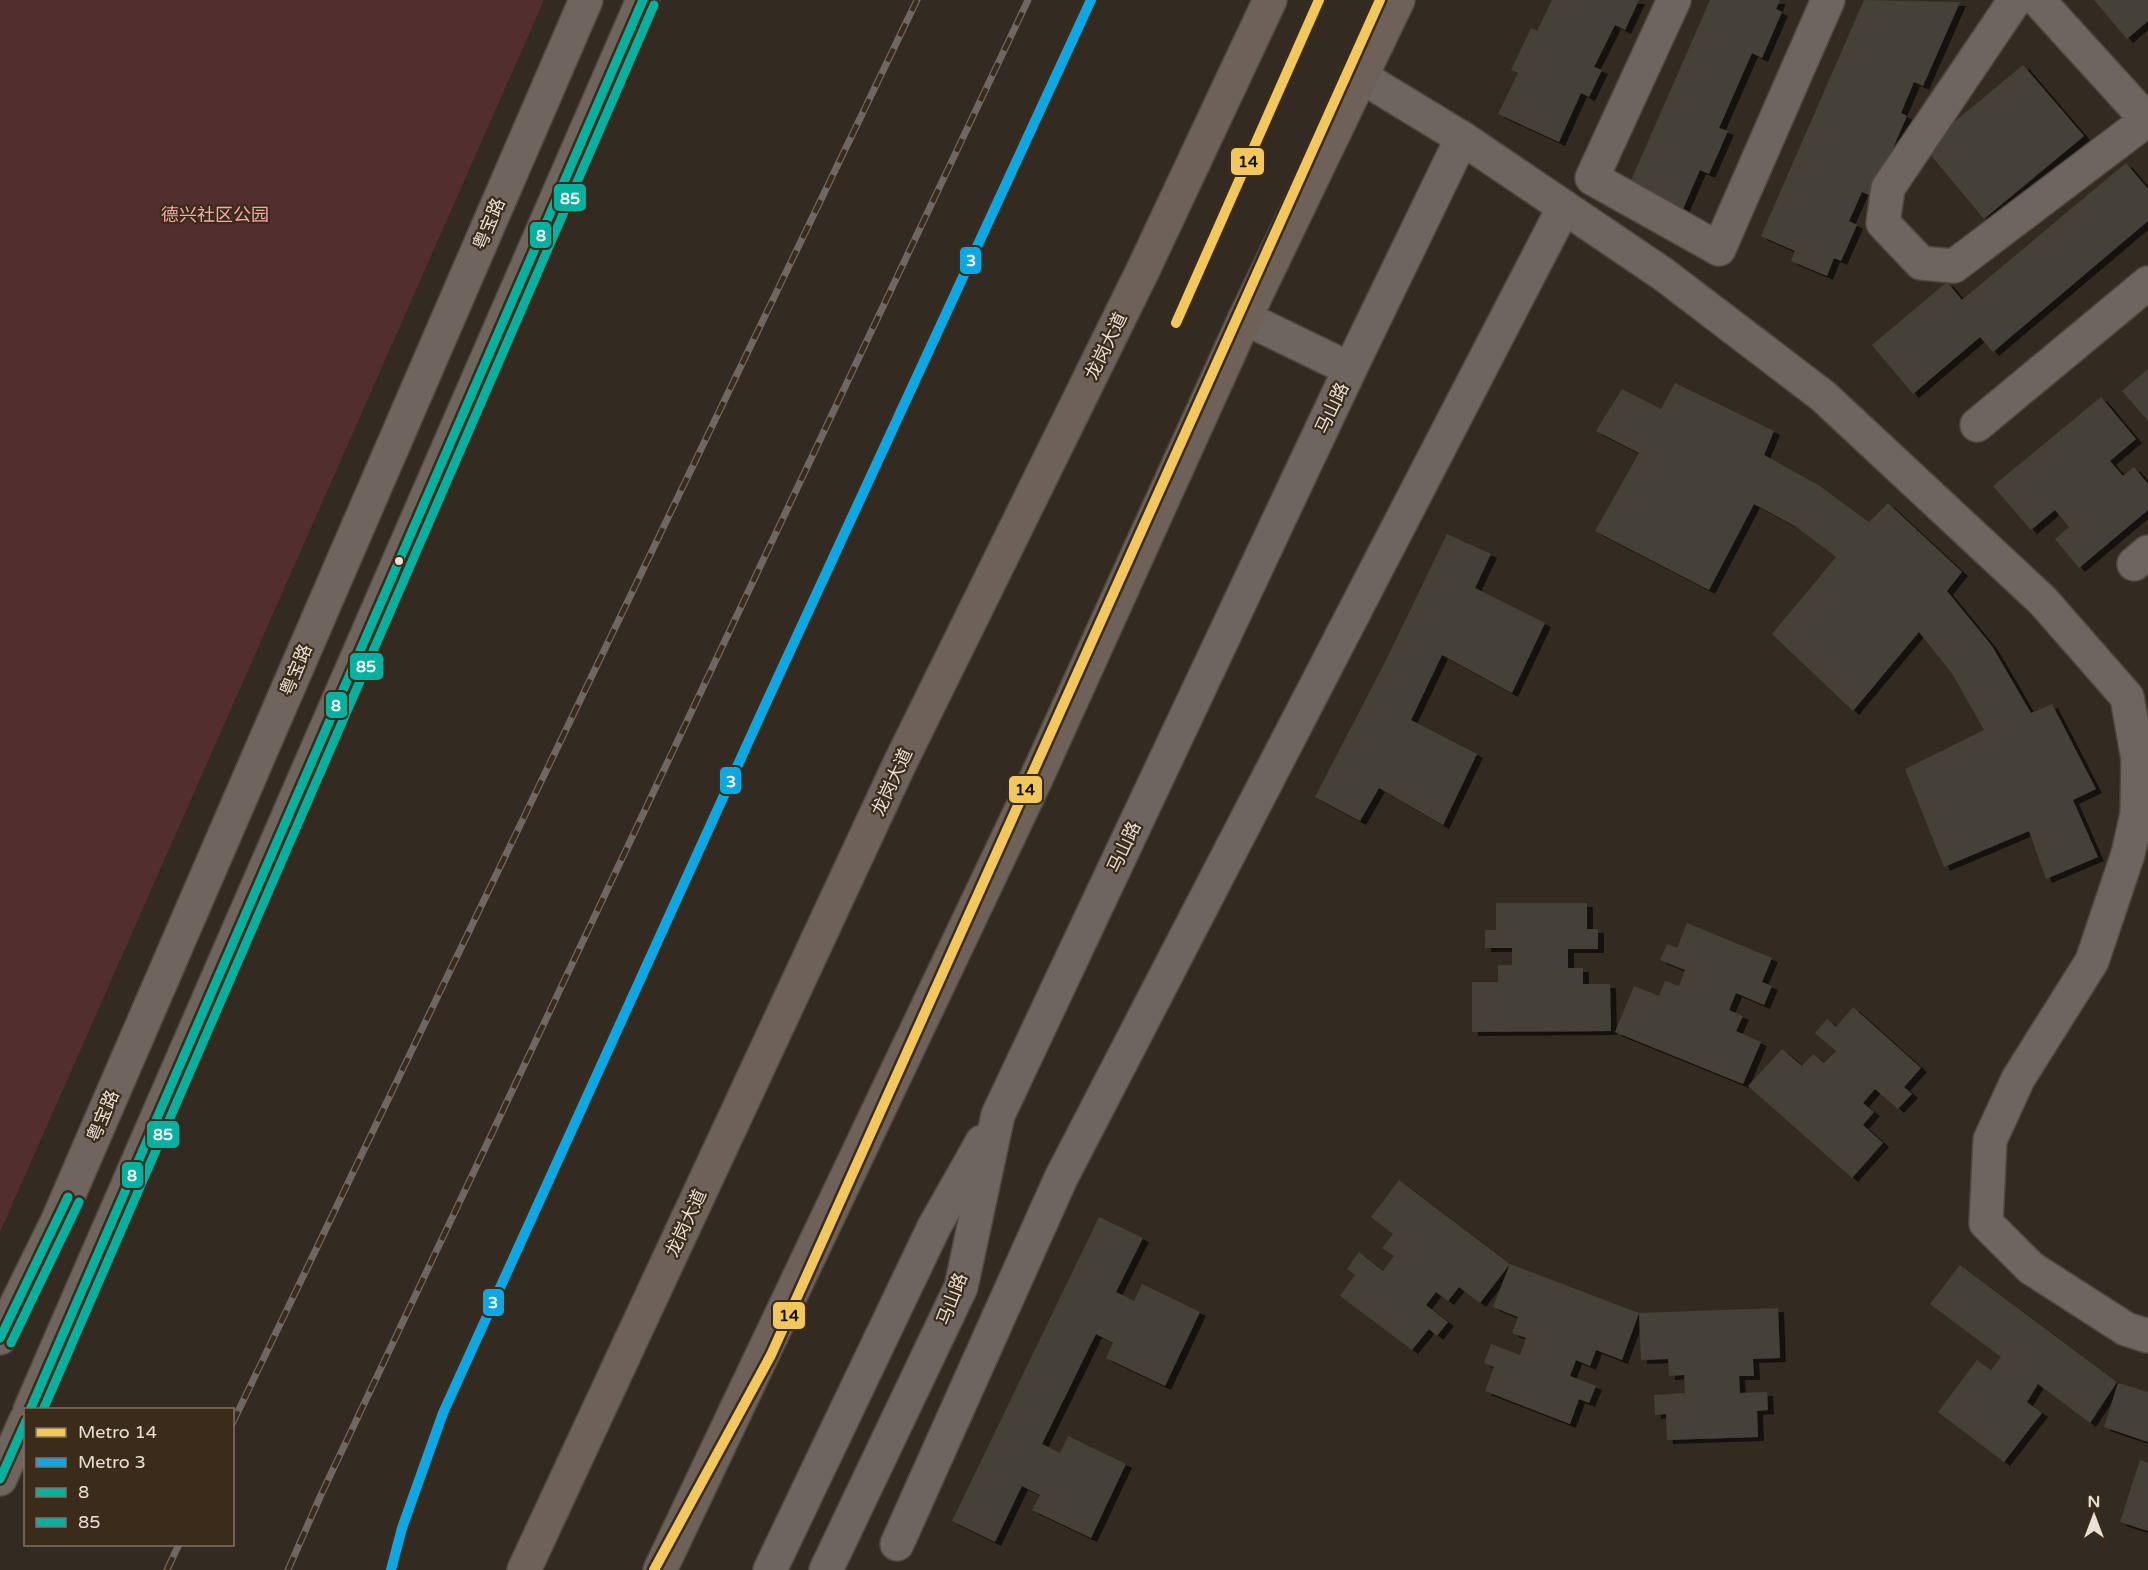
<svg xmlns="http://www.w3.org/2000/svg" width="2148" height="1570" viewBox="0 0 2148 1570" font-family="'Varela Round','Noto Sans SC',sans-serif">
  <style>
    .green { fill: #522e2f }
    .building { fill: #454037; filter: url(#shadow) }
    .lines { fill: none; stroke-linecap: round; stroke-linejoin: round }
    .minor-casing { stroke: #4f4840; stroke-width: 36 }
    .major-casing { stroke: #4f4840; stroke-width: 36 }
    .highway-casing { stroke: #4f4840; stroke-width: 36 }
    .minor { stroke: #6e6560; stroke-width: 33 }
    .major { stroke: #6f645e; stroke-width: 33 }
    .highway { stroke: #6d6159; stroke-width: 33 }
    .rail-casing { stroke: #6f6763; stroke-width: 7 }
    .rail { stroke: #3b2b1a; stroke-width: 4.5; stroke-dasharray: 14; stroke-linecap: butt }
    .bus-1-casing { stroke: #3b2b1a; stroke-width: 14 }
    .bus-2-casing { stroke: #3b2b1a; stroke-width: 14 }
    .bus-1 { stroke: #07b1a0; stroke-width: 9 }
    .bus-2 { stroke: #07b1a0; stroke-width: 9 }
    .metro-1-casing { stroke: #3b2b1a; stroke-width: 15 }
    .metro-2-casing { stroke: #3b2b1a; stroke-width: 15 }
    .metro-1 { stroke: #f2c75c; stroke-width: 10 }
    .metro-2 { stroke: #0da8e4; stroke-width: 10 }
    .bus-dot { fill: #eae0d5; stroke: #3b2b1a; stroke-width: 2 }
    .labels { text-anchor: middle; stroke-width: 4.5; stroke-linejoin: round; paint-order: stroke }
    .park-label { font-size: 18px; fill: #f6a8ab; stroke: #3b2b1a }
    .street-label { font-size: 18px; fill: #eae0d5; stroke: #3b2b1a }
    .line-badge { stroke: #3b2b1a; stroke-width: 2 }
    .badge-label { font-size: 16px; text-anchor: middle; font-weight: bold; fill: #fff }
    .pale-badge-label { font-size: 16px; text-anchor: middle; font-weight: bold; fill: #111 }
  </style>
  <defs>
    <filter id="shadow"><feDropShadow dx="6" dy="4" stdDeviation="0" flood-color="#0009"/></filter>
  </defs>
  <rect width="100%" height="100%" fill="#332b22"/>
  <!-- green -->
  <path class="green" d="M 0,0 L 544,0 L 0,1232 Z"/>
  <!-- building -->
  <g class="building">
    <path d="M 1552,0 L 1639,0 L 1625,30 L 1615,25 L 1594,67 L 1602,70 L 1589,97 L 1581,93 L 1559,142 L 1498,114 L 1518,73 L 1511,70 L 1531,28 L 1537,31 Z"/>
    <path d="M 1710,0 L 1780,0 L 1776,9 L 1782,12 L 1762,58 L 1752,53 L 1719,128 L 1728,131 L 1709,174 L 1700,170 L 1683,209 L 1629,185 Z"/>
    <path d="M 1864,0 L 1960,2 L 1923,86 L 1914,82 L 1901,113 L 1907,116 L 1872,196 L 1862,192 L 1849,221 L 1857,225 L 1841,261 L 1834,258 L 1827,276 L 1791,261 L 1795,251 L 1761,236 Z"/>
    <path d="M 2094,0 L 2148,0 L 2148,21 L 2127,39 Z"/>
    <path d="M 2023,65 L 2084,136 L 1984,219 L 1924,147 Z"/>
    <path d="M 2126,163 L 2148,189 L 2148,221 L 1993,352 L 1980,337 L 1913,394 L 1872,345 L 1947,282 L 1962,300 Z"/>
    <path d="M 2148,369 L 2148,421 L 2122,391 Z"/>
    <path d="M 1675,383 L 1774,431 L 1764,455 L 1820,486 L 1869,522 L 1888,503 L 1962,572 L 1947,591 L 1992,646 L 2031,713 L 2052,704 L 2096,789 L 2073,800 L 2098,857 L 2046,879 L 2029,831 L 1944,867 L 1905,769 L 1984,730 L 1953,675 L 1919,632 L 1853,711 L 1772,634 L 1836,557 L 1795,526 L 1754,504 L 1709,590 L 1595,531 L 1639,453 L 1596,431 L 1622,389 L 1661,409 Z"/>
    <path d="M 2101,397 L 2136,439 L 2110,461 L 2123,476 L 2134,467 L 2148,484 L 2148,510 L 2079,568 L 2055,539 L 2069,527 L 2055,510 L 2031,530 L 1993,486 Z"/>
    <path d="M 1447,534 L 1491,554 L 1475,588 L 1545,623 L 1512,693 L 1442,655 L 1411,720 L 1477,754 L 1443,825 L 1379,788 L 1360,821 L 1315,797 L 1384,664 Z"/>
    <path d="M 1496,903 L 1587,903 L 1587,929 L 1598,929 L 1598,949 L 1568,949 L 1568,968 L 1583,968 L 1583,984 L 1610,984 L 1611,1031 L 1472,1032 L 1472,982 L 1498,982 L 1498,965 L 1512,965 L 1512,948 L 1485,948 L 1485,930 L 1496,930 Z"/>
    <path d="M 1687,923 L 1772,958 L 1762,982 L 1772,986 L 1764,1005 L 1736,993 L 1729,1010 L 1743,1016 L 1736,1031 L 1761,1042 L 1743,1084 L 1615,1032 L 1634,986 L 1659,996 L 1665,981 L 1679,986 L 1685,970 L 1660,960 L 1667,944 L 1677,948 Z"/>
    <path d="M 1853,1007 L 1921,1068 L 1904,1087 L 1912,1094 L 1898,1109 L 1875,1089 L 1863,1103 L 1874,1112 L 1863,1125 L 1883,1143 L 1852,1178 L 1748,1086 L 1782,1049 L 1802,1066 L 1813,1054 L 1824,1063 L 1836,1051 L 1815,1033 L 1827,1019 L 1836,1027 Z"/>
    <path d="M 1399,1180 L 1510,1264 L 1639,1313 L 1778,1308 L 1780,1358 L 1753,1359 L 1754,1376 L 1739,1376 L 1740,1393 L 1767,1392 L 1768,1410 L 1757,1411 L 1758,1437 L 1667,1440 L 1666,1414 L 1655,1415 L 1654,1395 L 1685,1393 L 1684,1375 L 1669,1376 L 1668,1359 L 1641,1360 L 1639,1313 L 1622,1360 L 1596,1350 L 1590,1366 L 1576,1360 L 1570,1376 L 1596,1386 L 1589,1403 L 1579,1399 L 1570,1424 L 1485,1391 L 1494,1367 L 1484,1363 L 1491,1344 L 1520,1355 L 1526,1338 L 1512,1333 L 1518,1317 L 1493,1307 L 1510,1264 L 1480,1303 L 1459,1287 L 1448,1301 L 1436,1292 L 1426,1305 L 1448,1322 L 1437,1336 L 1429,1329 L 1412,1350 L 1340,1296 L 1355,1275 L 1347,1269 L 1359,1252 L 1383,1271 L 1394,1256 L 1382,1248 L 1393,1234 L 1371,1217 Z"/>
    <path d="M 1099,1217 L 1143,1238 L 1116,1292 L 1134,1301 L 1142,1284 L 1200,1312 L 1165,1386 L 1106,1358 L 1113,1343 L 1096,1334 L 1042,1444 L 1060,1453 L 1068,1436 L 1126,1464 L 1091,1538 L 1032,1510 L 1040,1495 L 1022,1486 L 995,1542 L 952,1521 Z"/>
    <path d="M 1960,1265 L 2117,1382 L 2090,1423 L 2038,1384 L 2027,1402 L 2042,1413 L 2004,1462 L 1938,1412 L 1977,1360 L 1991,1370 L 2001,1357 L 1930,1304 Z"/>
    <path d="M 2118,1383 L 2148,1392 L 2148,1442 L 2104,1427 Z"/>
    <path d="M 2140,1460 L 2148,1463 L 2148,1531 L 2120,1522 Z"/>
  </g>
  <g class="lines">
    <!-- minor casing -->
    <g class="minor-casing">
      <g id="minor">
        <path d="M 1674,0 L 1592,178 L 1719,249 L 1828,0"/>
        <path d="M 2015,0 L 1888,188 L 1883,223 L 1921,263 L 1954,266 L 2147,120"/>
        <path d="M 2038,0 L 2148,121"/>
        <path d="M 1362,77 L 1462,138 L 1663,274 L 1823,396 L 2043,601 L 2127,697 L 2138,759 L 2137,814 L 2128,854 L 2092,961 L 2018,1079 L 1990,1140 L 1986,1223 L 2031,1268 L 2126,1329 L 2148,1336"/>
        <path d="M 1245,318 L 1350,369"/>
        <path d="M 1977,425 L 2148,283"/>
        <path d="M 2134,564 L 2148,552"/>
        <path d="M 897,1544 L 1061,1178 L 1564,207"/>
        <path d="M 770,1570 L 934,1227 L 982,1142"/>
        <path d="M 826,1570 L 961,1287 L 998,1115 L 1350,369 L 1462,138"/>
      </g>
    </g>
    <!-- major casing -->
    <g class="major-casing">
      <g id="major">
        <path d="M 0,1338 L 57,1222 L 586,0"/>
        <path d="M 30,1410 L 643,0"/>
        <path d="M 0,1479 L 26,1420"/>
      </g>
    </g>
    <!-- highway casing -->
    <g class="highway-casing">
      <g id="highway">
        <path d="M 524,1570 L 900,763 L 1143,270 L 1270,0"/>
        <path d="M 660,1570 L 1035,781 L 1245,318 L 1398,0"/>
      </g>
    </g>
    <!-- minor -->
    <use href="#minor" class="minor"/>
    <!-- major -->
    <use href="#major" class="major"/>
    <!-- highway -->
    <use href="#highway" class="highway"/>
    <!-- rail casing -->
    <g class="rail-casing">
      <g id="rail">
        <path d="M 232,1424 L 917,0"/>
        <path d="M 167,1570 L 179,1544"/>
        <path d="M 288,1570 L 320,1497 L 1028,0"/>
      </g>
    </g>
    <!-- rail -->
    <use href="#rail" class="rail"/>
    <!-- bus-1 casing -->
    <g class="bus-1-casing">
      <g id="bus-1">
        <path d="M 0,1338 L 68,1197"/>
        <path d="M 30,1410 L 643,0"/>
        <path d="M 0,1479 L 26,1421"/>
      </g>
    </g>
    <!-- bus-2 casing -->
    <g class="bus-2-casing">
      <g id="bus-2">
        <path d="M 11,1343 L 79,1202"/>
        <path d="M 43,1410 L 654,5"/>
      </g>
    </g>
    <!-- bus-1 -->
    <use href="#bus-1" class="bus-1"/>
    <!-- bus-2 -->
    <use href="#bus-2" class="bus-2"/>
    <!-- metro-1 casing -->
    <g class="metro-1-casing">
      <g id="metro-1">
        <path d="M 1176,323 L 1319,0"/>
        <path d="M 654,1570 L 771,1355 L 1380,0"/>
      </g>
    </g>
    <!-- metro-2 casing -->
    <g class="metro-2-casing">
      <path id="metro-2" d="M 391,1570 L 402,1528 L 443,1413 L 766,703 L 1091,0"/>
    </g>
    <!-- metro-1 -->
    <use href="#metro-1" class="metro-1"/>
    <!-- metro-2 -->
    <use href="#metro-2" class="metro-2"/>
  </g>
  <!-- markers -->
  <circle class="bus-dot" cx="399" cy="561" r="5"/>
  <g class="labels">
    <!-- park labels -->
    <g class="park-label">
      <text x="215" y="221">德兴社区公园</text>
    </g>
    <!-- street labels -->
    <g class="street-label">
      <text transform="translate(489 224) rotate(-67)" y="6">粤宝路</text>
      <text transform="translate(1106 346) rotate(-64)" y="6">龙岗大道</text>
      <text transform="translate(1332 408) rotate(-65)" y="6">马山路</text>
      <text transform="translate(296 670) rotate(-67)" y="6">粤宝路</text>
      <text transform="translate(892 782) rotate(-65)" y="6">龙岗大道</text>
      <text transform="translate(1124 847) rotate(-65)" y="6">马山路</text>
      <text transform="translate(103 1116) rotate(-67)" y="6">粤宝路</text>
      <text transform="translate(686 1223) rotate(-65)" y="6">龙岗大道</text>
      <text transform="translate(952 1299) rotate(-69)" y="6">马山路</text>
    </g>
  </g>
  <g class="line-badge">
    <rect x="1230" y="147" width="35" height="29" rx="6" fill="#f2c75c"/>
    <rect x="553" y="183" width="34" height="29" rx="6" fill="#07b1a0"/>
    <rect x="529" y="221" width="23" height="28" rx="6" fill="#07b1a0"/>
    <rect x="959" y="246" width="23" height="29" rx="6" fill="#0da8e4"/>
    <rect x="349" y="652" width="35" height="29" rx="6" fill="#07b1a0"/>
    <rect x="325" y="691" width="23" height="28" rx="6" fill="#07b1a0"/>
    <rect x="719" y="766" width="23" height="29" rx="6" fill="#0da8e4"/>
    <rect x="1008" y="775" width="35" height="29" rx="6" fill="#f2c75c"/>
    <rect x="146" y="1120" width="34" height="29" rx="6" fill="#07b1a0"/>
    <rect x="121" y="1161" width="23" height="28" rx="6" fill="#07b1a0"/>
    <rect x="482" y="1288" width="23" height="29" rx="6" fill="#0da8e4"/>
    <rect x="772" y="1301" width="34" height="29" rx="6" fill="#f2c75c"/>
  </g>
  <g class="badge-label">
    <text x="570" y="204">85</text>
    <text x="541" y="241">8</text>
    <text x="971" y="266">3</text>
    <text x="366" y="672">85</text>
    <text x="336" y="711">8</text>
    <text x="731" y="787">3</text>
    <text x="163" y="1140">85</text>
    <text x="132" y="1181">8</text>
    <text x="493" y="1308">3</text>
  </g>
  <g class="pale-badge-label">
    <text x="1248" y="167">14</text>
    <text x="1025" y="795">14</text>
    <text x="789" y="1321">14</text>
  </g>
  <!-- legend -->
  <rect x="24" y="1408" width="210" height="138" fill="#3b2b1a" stroke="#817365" stroke-width="1.5"/>
  <rect x="36" y="1428" width="30" height="9" fill="#f2c75c" stroke="#817365" stroke-width="1.5"/>
  <text x="78" y="1438" font-size="18" fill="#eae0d5">Metro 14</text>
  <rect x="36" y="1458" width="30" height="9" fill="#0da8e4" stroke="#817365" stroke-width="1.5"/>
  <text x="78" y="1468" font-size="18" fill="#eae0d5">Metro 3</text>
  <rect x="36" y="1488" width="30" height="9" fill="#07b1a0" stroke="#817365" stroke-width="1.5"/>
  <text x="78" y="1498" font-size="18" fill="#eae0d5">8</text>
  <rect x="36" y="1518" width="30" height="9" fill="#07b1a0" stroke="#817365" stroke-width="1.5"/>
  <text x="78" y="1528" font-size="18" fill="#eae0d5">85</text>
  <!-- north arrow -->
  <g transform="translate(2094 1516)" stroke="#3b2b1a" stroke-width="4.5" paint-order="stroke">
  <path d="M0-4.5L10 22L0 15L-10 22Z" fill="#eae0d5"/>
  <text y="-9" font-size="16" font-weight="bold" text-anchor="middle" fill="#eae0d5">N</text>
  </g>
</svg>
